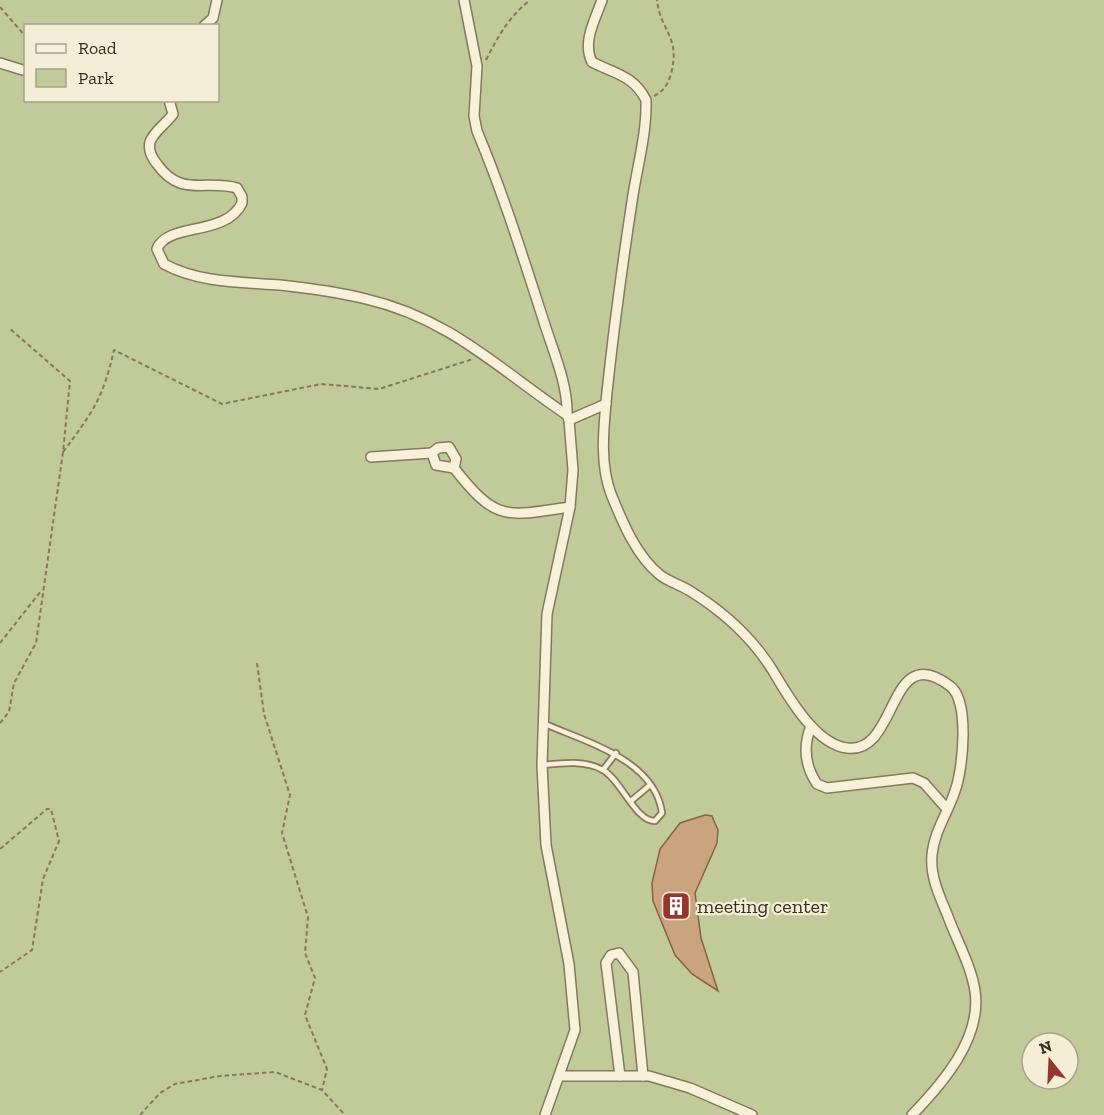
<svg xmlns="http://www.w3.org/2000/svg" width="1104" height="1115" viewBox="0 0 1104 1115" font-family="'Zilla Slab',serif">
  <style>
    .green { fill: #c1cb9a; fill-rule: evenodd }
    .building { fill: #caa47e; stroke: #866343; stroke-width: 1.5 }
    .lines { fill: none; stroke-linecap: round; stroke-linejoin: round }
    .lane-casing { stroke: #88775d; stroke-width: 8 }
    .street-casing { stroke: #88775d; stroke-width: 12 }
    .path { stroke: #88775d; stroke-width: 2; stroke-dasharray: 4.5 3; stroke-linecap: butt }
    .lane { stroke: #f8f1da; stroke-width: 4.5 }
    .street { stroke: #f8f1da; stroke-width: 9 }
    .labels { text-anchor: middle; stroke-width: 4.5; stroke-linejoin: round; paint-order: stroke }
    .poi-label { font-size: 20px; fill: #392e20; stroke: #f5eed6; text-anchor: start }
  </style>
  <rect width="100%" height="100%" fill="#ede5c6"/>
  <!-- green -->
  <path class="green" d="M 0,0 L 1104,0 L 1104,1115 L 0,1115 ZM 26,26 L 218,26 L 218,100 L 26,100 ZM 1032,1043 L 1068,1043 L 1068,1079 L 1032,1079 Z"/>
  <!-- building -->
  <path class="building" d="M 705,815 L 712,816 L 714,821 L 718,830 L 717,843 L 695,893 L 701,938 L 718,991 L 692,974 L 675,955 L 653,901 L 652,883 L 660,849 L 680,823 Z"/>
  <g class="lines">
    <!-- lane casing -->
    <g class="lane-casing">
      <g id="lane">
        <path d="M 542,765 C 562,763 585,760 603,770 C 621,780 636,822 655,821 L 662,813 C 655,760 586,742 545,724"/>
        <path d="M 603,770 L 616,753"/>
        <path d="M 631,801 L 650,785"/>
      </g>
    </g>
    <!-- street casing -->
    <g class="street-casing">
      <g id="street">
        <path d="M 464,0 L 477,66 L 474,116 L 477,131 C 503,193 523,257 544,322 C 553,351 568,384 567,415"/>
        <path d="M 602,0 C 595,20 582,42 592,62 C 615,74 633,75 646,100 C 647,131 638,164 633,195 C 623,260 614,326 607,392 C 604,425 599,462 611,494 C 622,521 636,556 660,575 C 669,582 681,585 690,591 C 724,612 752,637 773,671 C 788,696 815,744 847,748 C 899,755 887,638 950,686 C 970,700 963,770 955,791 C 948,813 934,831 932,855 C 930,876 939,895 947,914 C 956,939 971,965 975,991 C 982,1038 943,1083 912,1115"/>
        <path d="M 204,26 L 213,18 L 217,0"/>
        <path d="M 0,63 L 26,71"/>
        <path d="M 169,100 L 173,114 C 167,123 153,132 150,142 C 148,150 152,158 157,164 C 181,198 205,179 237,188 L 242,197 L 242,203 C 226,237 167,222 157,249 L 164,264 C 199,283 241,282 280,285 C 308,288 338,292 366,299 C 449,318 499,369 567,415 L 569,420 L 573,470 L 570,507 L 547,614 L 542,765 L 546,845 L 569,964 L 575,1030 L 545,1115"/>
        <path d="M 569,420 L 606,404"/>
        <path d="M 371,457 L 432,453"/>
        <path d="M 454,468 L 456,459 L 449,447 L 438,448 L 432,453 L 436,465 L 454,468 C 497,523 506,516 570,507"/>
        <path d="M 811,726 C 803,746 805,766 817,784 L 827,788 L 913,778 L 924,783 L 947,809"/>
        <path d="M 560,1076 L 649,1076 L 690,1088 L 752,1115"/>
        <path d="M 620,1076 L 606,963 L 611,955 L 619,953 L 633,972 L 643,1076"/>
      </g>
    </g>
    <!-- path -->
    <g class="path">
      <path d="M 0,7 L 26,37"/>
      <path d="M 486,60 C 498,36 509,17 530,0"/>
      <path d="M 654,96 C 664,91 668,84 671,74 C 681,36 660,31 657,0"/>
      <path d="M 63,452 C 92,413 103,399 114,350 L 222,404 L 321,384 L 379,389 L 473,359"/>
      <path d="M 0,643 L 41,591"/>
      <path d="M 257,663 L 264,714 L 290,795 L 282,833 L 308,917 L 305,953 L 315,978 L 305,1015 L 327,1069 L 322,1090"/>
      <path d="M 0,723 L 9,712 L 14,683 L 36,643 L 63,452 L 70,381 L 9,328"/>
      <path d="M 0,849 L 47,809 L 51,809 L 59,841 L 43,879 L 32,950 L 0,972"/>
      <path d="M 140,1115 L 160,1093 L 175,1084 L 220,1076 L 275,1072 L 322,1090 L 345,1115"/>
    </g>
    <!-- lane -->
    <use href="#lane" class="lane"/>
    <!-- street -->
    <use href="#street" class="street"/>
  </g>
  <!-- icons -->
  <defs>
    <g id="building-square" transform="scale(1.5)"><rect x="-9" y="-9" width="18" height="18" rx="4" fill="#95362f" stroke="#f5eed6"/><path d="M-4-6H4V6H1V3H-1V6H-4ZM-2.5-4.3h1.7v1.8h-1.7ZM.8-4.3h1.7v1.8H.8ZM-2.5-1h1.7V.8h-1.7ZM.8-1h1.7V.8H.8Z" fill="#fff"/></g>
  </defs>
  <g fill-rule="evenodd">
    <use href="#building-square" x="676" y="906"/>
  </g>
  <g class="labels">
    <!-- poi labels -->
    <g class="poi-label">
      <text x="697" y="913">meeting center</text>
    </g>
  </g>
  <!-- legend -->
  <rect x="24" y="24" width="195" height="78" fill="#f5eed6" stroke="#aaa18d" stroke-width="1.5"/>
  <rect x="36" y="44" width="30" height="9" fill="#f8f1da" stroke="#aaa18d" stroke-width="1.5"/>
  <text x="78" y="54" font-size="18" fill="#392e20">Road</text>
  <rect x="36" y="69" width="30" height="18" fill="#c1cb9a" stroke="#aaa18d" stroke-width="1.5"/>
  <text x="78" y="84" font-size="18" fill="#392e20">Park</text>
  <!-- north arrow -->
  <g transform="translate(1050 1061) rotate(342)"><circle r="28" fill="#f5eed6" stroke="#aaa18d" stroke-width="1.5"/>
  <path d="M0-4.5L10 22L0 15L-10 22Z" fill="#95362f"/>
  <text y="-9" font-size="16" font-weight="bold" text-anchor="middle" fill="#392e20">N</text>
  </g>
</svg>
